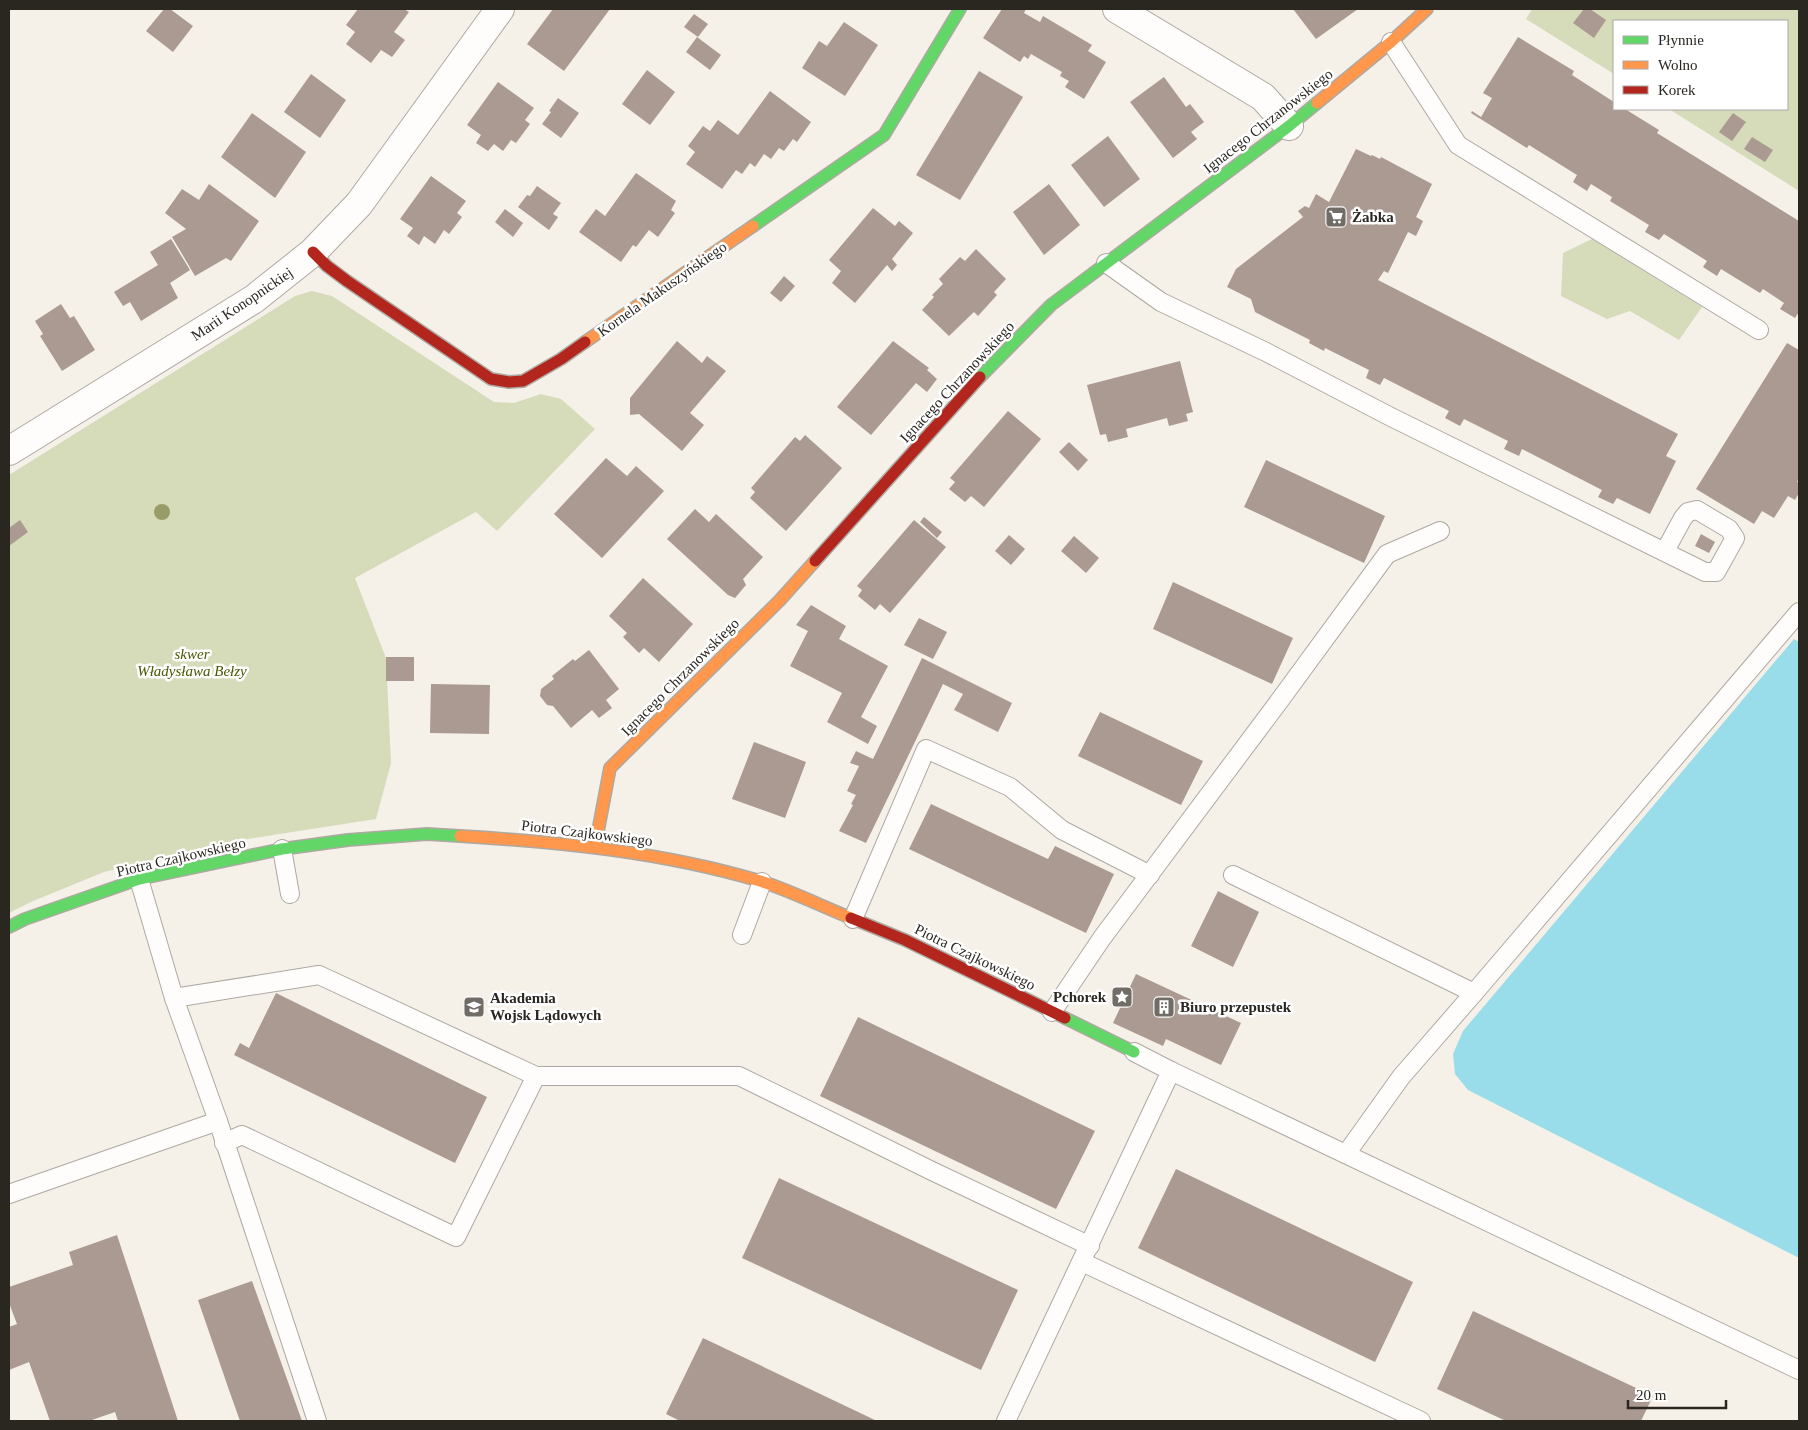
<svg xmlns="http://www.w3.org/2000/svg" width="1808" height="1430" viewBox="0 0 1808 1430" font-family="Georgia,serif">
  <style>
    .green { fill: #d6dbba }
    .water { fill: #99dcea }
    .building { fill: #aa9a92 }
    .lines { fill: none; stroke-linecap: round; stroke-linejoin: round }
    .lane-casing { stroke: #ada9a2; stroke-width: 20 }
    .street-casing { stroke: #ada9a2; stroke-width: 30 }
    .fast-casing { stroke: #ada9a2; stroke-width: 14 }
    .slow-casing { stroke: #ada9a2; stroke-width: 14 }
    .jam-casing { stroke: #ada9a2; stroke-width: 14 }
    .lane { stroke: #fefdfc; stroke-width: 18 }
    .street { stroke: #fefdfc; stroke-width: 28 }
    .fast { stroke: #63d668; stroke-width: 11 }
    .slow { stroke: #ff974d; stroke-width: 11 }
    .jam { stroke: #b3261e; stroke-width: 11 }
    .tree { fill: #989d68 }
    .labels { text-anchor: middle; stroke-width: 5; stroke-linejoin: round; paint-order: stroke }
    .street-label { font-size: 15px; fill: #2a2620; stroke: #fff }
    .poi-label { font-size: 15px; font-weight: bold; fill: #2a2620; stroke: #fff; text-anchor: start }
    .park-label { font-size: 15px; font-style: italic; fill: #4b5800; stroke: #fff }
  </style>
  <rect width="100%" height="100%" fill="#f6f1e8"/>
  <!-- green -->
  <g class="green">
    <path d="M 1532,9 L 1799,9 L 1799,191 L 1669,109 L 1787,109 L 1787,21 L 1614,21 L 1614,74 L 1526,19 Z"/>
    <path d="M 1592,239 L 1702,307 L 1679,340 L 1630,311 L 1607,319 L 1561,296 L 1563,253 Z"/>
    <path d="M 312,291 L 332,296 L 494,402 L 514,403 L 541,394 L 561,399 L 595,429 L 497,531 L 476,512 L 355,578 L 386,658 L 391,763 L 376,819 L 222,843 L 104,872 L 33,901 L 9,913 L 9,475 L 295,296 Z"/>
  </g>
  <!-- water -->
  <path class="water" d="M 1794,639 L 1799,642 L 1799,1258 L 1468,1090 L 1455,1074 L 1453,1054 L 1463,1031 Z"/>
  <!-- building -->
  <g class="building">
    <path d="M 164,9 L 170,9 L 193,26 L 173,52 L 146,31 Z"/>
    <path d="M 358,9 L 404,9 L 409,12 L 394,32 L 405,40 L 392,57 L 381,50 L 371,63 L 346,44 L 355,32 L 346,25 Z"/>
    <path d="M 553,9 L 610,9 L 564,71 L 527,44 Z"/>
    <path d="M 1002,9 L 1026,9 L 1024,13 L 1040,22 L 1043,16 L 1092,45 L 1088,51 L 1106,62 L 1084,99 L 1065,87 L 1069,81 L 1060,76 L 1062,72 L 1031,54 L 1028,59 L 1024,56 L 1020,62 L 983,38 Z"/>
    <path d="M 1293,9 L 1358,9 L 1316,39 Z"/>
    <path d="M 1584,9 L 1590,9 L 1606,20 L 1594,38 L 1573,23 Z"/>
    <path d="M 694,14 L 708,24 L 698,37 L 684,27 Z"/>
    <path d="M 844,22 L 878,45 L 845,96 L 802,68 L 819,41 L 827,46 Z"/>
    <path d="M 697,37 L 721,55 L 710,70 L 686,52 Z"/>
    <path d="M 1518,37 L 1574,71 L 1572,75 L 1614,102 L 1614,109 L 1625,109 L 1659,130 L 1657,133 L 1799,221 L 1799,312 L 1795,318 L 1780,309 L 1784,303 L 1763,289 L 1760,293 L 1721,269 L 1717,276 L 1703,267 L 1707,261 L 1664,234 L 1659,240 L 1645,232 L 1649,225 L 1610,201 L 1612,197 L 1591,184 L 1587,191 L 1573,182 L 1577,175 L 1529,145 L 1527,148 L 1471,113 L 1472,111 L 1481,117 L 1492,98 L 1483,93 Z"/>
    <path d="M 647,70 L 675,92 L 650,125 L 622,104 Z"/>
    <path d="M 979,71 L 1023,97 L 960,200 L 916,175 Z"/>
    <path d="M 311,74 L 346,100 L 320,138 L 284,112 Z"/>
    <path d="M 1164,77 L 1186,107 L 1190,104 L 1204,122 L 1191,132 L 1197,139 L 1173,158 L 1130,102 Z"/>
    <path d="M 498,82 L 534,108 L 525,120 L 530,124 L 516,143 L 511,140 L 503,151 L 494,144 L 488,151 L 476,143 L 481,135 L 467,125 Z"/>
    <path d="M 770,91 L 811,122 L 797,142 L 793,139 L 784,151 L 779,148 L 771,159 L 764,154 L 755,167 L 750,163 L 742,174 L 736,170 L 722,189 L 686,164 L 695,152 L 688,146 L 703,126 L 710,131 L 718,120 L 738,135 Z"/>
    <path d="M 558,98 L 579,113 L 561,138 L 542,124 L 551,112 L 549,111 Z"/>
    <path d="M 252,113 L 306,152 L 275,198 L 221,157 Z"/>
    <path d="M 1733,113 L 1746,122 L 1732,141 L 1719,132 Z"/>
    <path d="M 1108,136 L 1140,179 L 1104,207 L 1071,165 Z"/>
    <path d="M 1752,137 L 1773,150 L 1765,162 L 1744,149 Z"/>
    <path d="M 1356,149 L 1371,156 L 1372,155 L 1380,159 L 1381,157 L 1432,184 L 1416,217 L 1423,221 L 1416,236 L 1408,232 L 1388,273 L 1384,271 L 1378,280 L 1678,434 L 1666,456 L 1676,461 L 1650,514 L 1617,498 L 1613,504 L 1598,497 L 1602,490 L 1522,449 L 1519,456 L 1504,449 L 1508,441 L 1464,419 L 1460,426 L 1445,418 L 1449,411 L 1384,378 L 1380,385 L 1366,378 L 1369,370 L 1325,348 L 1324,351 L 1309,343 L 1310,340 L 1255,312 L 1251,299 L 1227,287 L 1236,269 L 1303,217 L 1298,211 L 1305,206 L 1309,208 L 1316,194 L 1329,202 Z"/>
    <path d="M 636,173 L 676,201 L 671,210 L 675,213 L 658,237 L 649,230 L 636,247 L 633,245 L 621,262 L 579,232 L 596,209 L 605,216 Z"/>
    <path d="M 431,176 L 466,201 L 457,213 L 462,217 L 449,234 L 444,230 L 435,244 L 424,236 L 419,245 L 407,236 L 413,228 L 400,219 Z"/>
    <path d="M 209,184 L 259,221 L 231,261 L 226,258 L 195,276 L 172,237 L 186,229 L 165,213 L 182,189 L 199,200 Z"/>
    <path d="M 1049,184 L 1080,225 L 1044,255 L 1013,212 Z"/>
    <path d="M 537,186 L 561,203 L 553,214 L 558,217 L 549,230 L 518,207 L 527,195 L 530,196 Z"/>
    <path d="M 873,208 L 895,226 L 899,221 L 913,233 L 892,259 L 897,265 L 892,271 L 887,265 L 855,303 L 832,283 L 841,271 L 829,260 Z"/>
    <path d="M 505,209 L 523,223 L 513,237 L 495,222 Z"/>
    <path d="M 171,239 L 190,270 L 170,283 L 178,298 L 141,321 L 130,302 L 123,306 L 114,292 L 158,265 L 150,252 Z"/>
    <path d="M 976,249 L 1006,279 L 994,292 L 997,295 L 978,316 L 974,312 L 949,336 L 922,310 L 934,297 L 932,295 L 943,284 L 939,279 L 960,257 L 965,261 Z"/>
    <path d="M 784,276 L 795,286 L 781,302 L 770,293 Z"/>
    <path d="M 61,304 L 70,318 L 74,316 L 95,350 L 62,371 L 40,336 L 43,334 L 35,321 Z"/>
    <path d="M 677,341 L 702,363 L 707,356 L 726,371 L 690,413 L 704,425 L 682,451 L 639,414 L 630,415 L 630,398 Z"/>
    <path d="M 893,341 L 929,368 L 927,370 L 937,379 L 927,392 L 916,383 L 871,435 L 837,407 Z"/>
    <path d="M 1787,343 L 1799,350 L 1799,478 L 1797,482 L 1799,483 L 1799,493 L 1795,500 L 1788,496 L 1774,518 L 1762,511 L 1754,524 L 1696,489 Z"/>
    <path d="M 1180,361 L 1193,412 L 1186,414 L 1188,421 L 1169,426 L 1167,418 L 1126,429 L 1128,437 L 1108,442 L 1106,434 L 1100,435 L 1087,385 Z"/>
    <path d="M 1008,411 L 1041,439 L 984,507 L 971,496 L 965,502 L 949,489 L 955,482 L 950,478 Z"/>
    <path d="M 805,435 L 842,468 L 786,531 L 750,498 L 755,492 L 751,488 L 795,437 L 800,441 Z"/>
    <path d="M 1069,442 L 1088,460 L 1078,471 L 1059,452 Z"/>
    <path d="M 606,458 L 627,476 L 636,466 L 664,491 L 602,558 L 554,514 Z"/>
    <path d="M 1266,460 L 1385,516 L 1364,563 L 1244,507 Z"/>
    <path d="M 695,509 L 709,522 L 716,514 L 763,557 L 743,579 L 746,585 L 735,598 L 728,595 L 667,539 Z"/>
    <path d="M 924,517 L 942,532 L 937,538 L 920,522 Z"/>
    <path d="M 20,520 L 28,532 L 9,546 L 9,528 Z"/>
    <path d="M 914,520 L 946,547 L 890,613 L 880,604 L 875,610 L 858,596 L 862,590 L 857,586 Z"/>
    <path d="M 1701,534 L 1715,542 L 1709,553 L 1695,546 Z"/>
    <path d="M 1009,535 L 1025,549 L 1011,565 L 995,551 Z"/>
    <path d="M 1074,536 L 1099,558 L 1086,573 L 1061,551 Z"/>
    <path d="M 643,578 L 693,624 L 659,662 L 644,648 L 639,653 L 623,637 L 627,633 L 609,616 Z"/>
    <path d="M 1173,582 L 1293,638 L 1272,684 L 1153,629 Z"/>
    <path d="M 811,605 L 846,626 L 839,639 L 888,666 L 861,717 L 877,726 L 868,744 L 827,722 L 842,693 L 790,666 L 808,631 L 796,625 Z"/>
    <path d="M 919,618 L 947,632 L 933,659 L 904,645 Z"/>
    <path d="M 589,650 L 619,689 L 606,700 L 612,708 L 599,718 L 592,710 L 571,728 L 553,706 L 547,705 L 540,696 L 541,689 L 554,679 L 552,676 L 573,659 L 575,661 Z"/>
    <rect x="386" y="657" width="28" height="24"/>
    <path d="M 922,658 L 1012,703 L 998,732 L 954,710 L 963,694 L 943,684 L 866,843 L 839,831 L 853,805 L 851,804 L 856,795 L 847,791 L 859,766 L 850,763 L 856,751 L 873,759 Z"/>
    <path d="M 431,684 L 490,685 L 489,734 L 430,733 Z"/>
    <path d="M 1100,712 L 1203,761 L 1181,805 L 1078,756 Z"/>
    <path d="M 754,742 L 806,762 L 785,818 L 732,799 Z"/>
    <path d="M 931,804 L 1048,859 L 1055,846 L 1114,874 L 1086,933 L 909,849 Z"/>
    <path d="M 1218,891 L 1259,912 L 1233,967 L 1191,946 Z"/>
    <path d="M 1136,974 L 1241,1023 L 1221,1065 L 1166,1039 L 1163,1046 L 1113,1023 Z"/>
    <path d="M 276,993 L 487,1097 L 455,1163 L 234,1055 L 240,1043 L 249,1048 Z"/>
    <path d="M 858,1017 L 1095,1131 L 1056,1209 L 820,1096 Z"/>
    <path d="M 1176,1169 L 1413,1282 L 1375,1362 L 1138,1248 Z"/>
    <path d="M 779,1178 L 1018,1290 L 981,1370 L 742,1258 Z"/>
    <path d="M 117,1235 L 178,1421 L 118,1421 L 115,1412 L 89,1421 L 50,1421 L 29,1362 L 9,1370 L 9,1327 L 17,1324 L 9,1303 L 9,1287 L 73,1265 L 69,1252 Z"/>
    <path d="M 252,1281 L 302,1421 L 240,1421 L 229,1390 L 198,1300 Z"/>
    <path d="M 1473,1311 L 1653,1396 L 1641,1421 L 1506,1421 L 1437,1389 Z"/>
    <path d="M 703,1338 L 877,1421 L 680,1421 L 666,1414 Z"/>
  </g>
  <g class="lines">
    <!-- lane casing -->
    <g class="lane-casing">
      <g id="lane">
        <path d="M 1391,42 L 1458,145 L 1759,330"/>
        <path d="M 1106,263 L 1161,302 L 1266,352 L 1391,417 L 1705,572 L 1716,572 L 1735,538 L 1729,529 L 1697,510 L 1688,512 L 1683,518 L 1665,551"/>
        <path d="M 282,849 L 290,894"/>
        <path d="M 1233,875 L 1474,993"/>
        <path d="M 139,879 L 174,998 L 218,1121 L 317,1421"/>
        <path d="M 853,919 L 926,749 L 1010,787 L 1062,830 L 1150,875"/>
        <path d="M 742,935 L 762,882"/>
        <path d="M 174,998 L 319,975 L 536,1076 L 739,1076 L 932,1171 L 1090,1246"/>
        <path d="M 1052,1012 L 1102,938 L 1280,700 L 1387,554 L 1440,531"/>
        <path d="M 1171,1071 L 1799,1370"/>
        <path d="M 224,1143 L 242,1135 L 456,1237 L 536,1076"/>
        <path d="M 1346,1154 L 1401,1077 L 1474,993 L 1799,612"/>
        <path d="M 9,1194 L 218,1121"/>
        <path d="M 1082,1262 L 1421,1421"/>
        <path d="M 1006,1421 L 1171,1071 L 1134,1052"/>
      </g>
    </g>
    <!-- street casing -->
    <g class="street-casing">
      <g id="street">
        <path d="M 1117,9 L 1263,97 L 1289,126"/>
        <path d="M 9,451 L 254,299 L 313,252 L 359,204 L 500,9"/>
      </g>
    </g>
    <!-- fast casing -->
    <g class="fast-casing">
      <g id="fast">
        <path d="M 753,226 L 884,135 L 960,9"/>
        <path d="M 980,377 L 1051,305 L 1289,126 L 1317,103"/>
        <path d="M 9,927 L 25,919 L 139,879 L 282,849 L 348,840 L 427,834 L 460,836"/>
        <path d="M 1065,1018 L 1134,1052"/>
      </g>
    </g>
    <!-- slow casing -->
    <g class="slow-casing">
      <g id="slow">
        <path d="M 1317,103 L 1391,42 L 1427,9"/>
        <path d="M 585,342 L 753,226"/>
        <path d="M 460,836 C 561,842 662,852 760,881 C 791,891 821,906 851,918"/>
        <path d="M 595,847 L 610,768 L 780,600 L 815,561"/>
      </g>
    </g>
    <!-- jam casing -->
    <g class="jam-casing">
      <g id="jam">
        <path d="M 313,252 L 327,266 L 347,281 L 491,379 L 509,382 L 523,381 L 561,359 L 585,342"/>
        <path d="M 815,561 L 980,377"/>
        <path d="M 851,918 L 905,940 L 1065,1018"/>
      </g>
    </g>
    <!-- lane -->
    <use href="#lane" class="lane"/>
    <!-- street -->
    <use href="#street" class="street"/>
    <!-- fast -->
    <use href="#fast" class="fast"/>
    <!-- slow -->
    <use href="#slow" class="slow"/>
    <!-- jam -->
    <use href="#jam" class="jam"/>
  </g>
  <!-- trees -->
  <circle class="tree" cx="162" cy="512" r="8"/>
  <!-- icons -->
  <defs>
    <g id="supermarket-square" transform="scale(1.125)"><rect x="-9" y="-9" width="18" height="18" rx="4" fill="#716d66" stroke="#fff"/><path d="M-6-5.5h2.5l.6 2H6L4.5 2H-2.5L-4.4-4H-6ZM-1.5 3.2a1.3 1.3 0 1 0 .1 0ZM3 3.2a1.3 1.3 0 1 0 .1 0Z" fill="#fff"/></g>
    <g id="sight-square" transform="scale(1.125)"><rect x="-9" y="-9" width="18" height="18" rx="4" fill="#716d66" stroke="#fff"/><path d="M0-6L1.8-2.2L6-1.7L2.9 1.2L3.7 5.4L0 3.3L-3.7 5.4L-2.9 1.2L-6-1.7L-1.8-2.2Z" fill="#fff"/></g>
    <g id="university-square" transform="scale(1.125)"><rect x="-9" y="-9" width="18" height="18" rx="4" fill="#716d66" stroke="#fff"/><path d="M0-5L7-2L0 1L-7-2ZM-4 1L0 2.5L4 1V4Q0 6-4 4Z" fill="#fff"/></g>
    <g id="building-square" transform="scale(1.125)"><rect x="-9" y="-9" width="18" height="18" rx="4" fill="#716d66" stroke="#fff"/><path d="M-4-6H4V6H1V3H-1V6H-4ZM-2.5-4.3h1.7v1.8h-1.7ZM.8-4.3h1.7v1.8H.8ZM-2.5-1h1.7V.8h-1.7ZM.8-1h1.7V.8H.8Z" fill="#fff"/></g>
  </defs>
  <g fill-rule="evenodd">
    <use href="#supermarket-square" x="1336" y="217"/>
    <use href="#sight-square" x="1122" y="997"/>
    <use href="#university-square" x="474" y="1007"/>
    <use href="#building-square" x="1164" y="1007"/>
  </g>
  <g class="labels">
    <!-- street labels -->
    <g class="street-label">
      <text transform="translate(1268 121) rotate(-38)" y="5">Ignacego Chrzanowskiego</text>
      <text transform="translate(662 289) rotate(-35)" y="5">Kornela Makuszyńskiego</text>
      <text transform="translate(242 304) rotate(-34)" y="5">Marii Konopnickiej</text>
      <text transform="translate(957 382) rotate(-47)" y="5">Ignacego Chrzanowskiego</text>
      <text transform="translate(680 677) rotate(-45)" y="5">Ignacego Chrzanowskiego</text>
      <text transform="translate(587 833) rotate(7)" y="5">Piotra Czajkowskiego</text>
      <text transform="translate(181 857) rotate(-13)" y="5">Piotra Czajkowskiego</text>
      <text transform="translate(975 957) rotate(26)" y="5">Piotra Czajkowskiego</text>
    </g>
    <!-- poi labels -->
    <g class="poi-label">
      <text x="1352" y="222">Żabka</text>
      <text x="1106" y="1002" text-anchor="end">Pchorek</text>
      <text x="490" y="1003">Akademia<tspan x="490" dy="17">Wojsk Lądowych</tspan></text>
      <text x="1180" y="1012">Biuro przepustek</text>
    </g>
    <!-- park labels -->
    <g class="park-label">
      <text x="192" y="659">skwer<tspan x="192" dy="17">Władysława Bełzy</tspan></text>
    </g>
  </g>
  <!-- border -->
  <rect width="1808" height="1430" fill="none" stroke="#2a2620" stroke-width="20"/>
  <!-- legend -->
  <rect x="1613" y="20" width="175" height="90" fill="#ffffff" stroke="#aaa8a6"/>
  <rect x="1623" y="36" width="25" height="8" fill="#63d668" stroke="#aaa8a6"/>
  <text x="1658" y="45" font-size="15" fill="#2a2620">Płynnie</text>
  <rect x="1623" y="61" width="25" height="8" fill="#ff974d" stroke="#aaa8a6"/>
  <text x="1658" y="70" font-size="15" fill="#2a2620">Wolno</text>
  <rect x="1623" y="86" width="25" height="8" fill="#b3261e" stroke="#aaa8a6"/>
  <text x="1658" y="95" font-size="15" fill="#2a2620">Korek</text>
  <!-- scale -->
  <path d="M1628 1400v8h98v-8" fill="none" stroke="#2a2620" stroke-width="2.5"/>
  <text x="1636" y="1400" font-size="15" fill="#2a2620" stroke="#ffffff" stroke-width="4" paint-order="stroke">20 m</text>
</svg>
